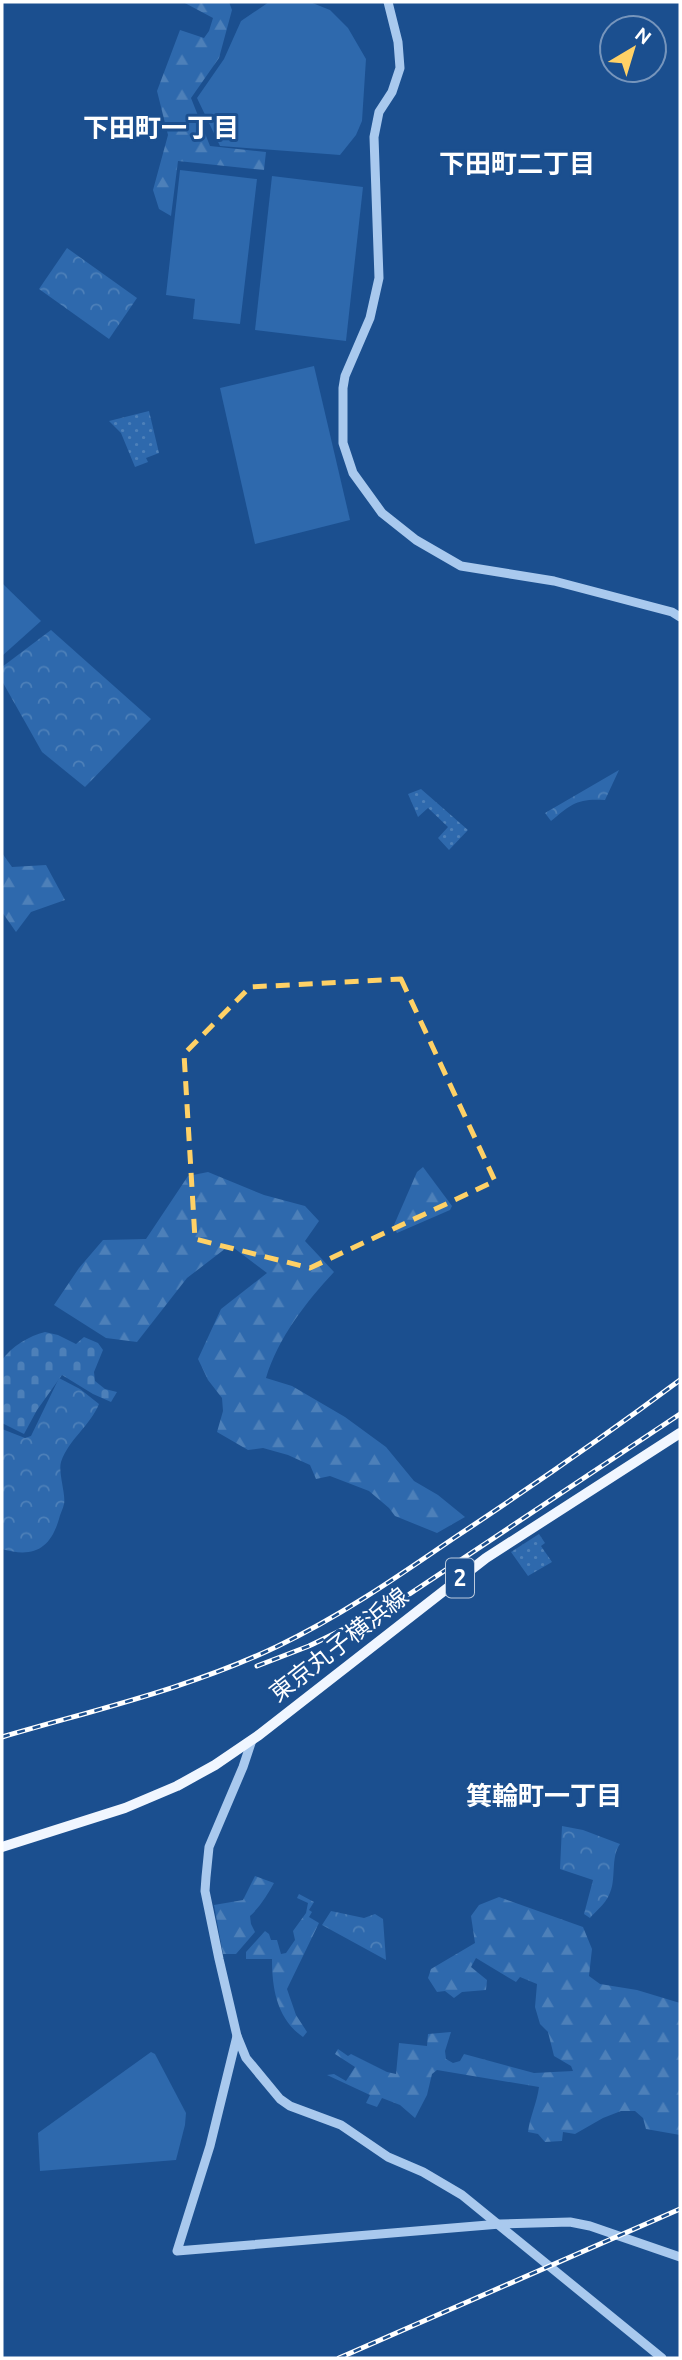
<svg xmlns="http://www.w3.org/2000/svg" width="682" height="2360" viewBox="0 0 682 2360" font-family="Ubuntu,'Noto Sans JP',sans-serif">
  <style>
    .grass { fill: url(#grass-dots) }
    .forest { fill: url(#forest-firs) }
    .cemetery { fill: url(#cemetery-stones) }
    .park { fill: url(#park-crowns) }
    .pitch { fill: #2e69ad }
    .lines { fill: none; stroke-linecap: round; stroke-linejoin: round }
    .minor { stroke: #a9c9ee; stroke-width: 9 }
    .major { stroke: #f0f6ff; stroke-width: 10 }
    .rail-casing { stroke: #fff; stroke-width: 5 }
    .rail { stroke: #1b4f8f; stroke-width: 2.5; stroke-dasharray: 8; stroke-linecap: butt }
    .marked { fill: none; stroke: #ffd166; stroke-width: 5; stroke-dasharray: 14 9; stroke-linejoin: round }
    .labels { text-anchor: middle; stroke-width: 6; stroke-linejoin: round; paint-order: stroke }
    .shield { fill: #1b4f8f; stroke: #bbcadd; stroke-width: 2 }
    .shield-label { font-size: 23px; font-weight: bold; fill: #fff }
    .street-label { font-size: 24px; fill: #fff; stroke: #1b4f8f }
    .neighbourhood-label { font-size: 26px; font-weight: bold; fill: #fff; stroke: #1b4f8f }
  </style>
  <defs>
    <pattern id="grass-dots" width="8" height="8" patternUnits="userSpaceOnUse" patternTransform="scale(1.75)"><rect width="8" height="8" fill="#2e69ad"/><path d="M2 2h.1M6 6h.1" fill="none" stroke="#4d80b9" stroke-width="1.8" stroke-linecap="round"/></pattern>
    <pattern id="forest-firs" width="22" height="20" patternUnits="userSpaceOnUse" patternTransform="scale(1.75)"><rect width="22" height="20" fill="#2e69ad"/><path d="M5 1l3.5 6h-7zM16 11l3.5 6h-7z" fill="#4d80b9"/></pattern>
    <pattern id="cemetery-stones" width="16" height="16" patternUnits="userSpaceOnUse" patternTransform="scale(1.75)"><rect width="16" height="16" fill="#2e69ad"/><path d="M2 7V4a2 2 0 0 1 4 0v3zM10 15v-3a2 2 0 0 1 4 0v3z" fill="#4d80b9"/></pattern>
    <pattern id="park-crowns" width="20" height="18" patternUnits="userSpaceOnUse" patternTransform="scale(1.75)"><rect width="20" height="18" fill="#2e69ad"/><path d="M2 6a3 3 0 1 1 6 0M12 15a3 3 0 1 1 6 0" fill="none" stroke="#4d80b9"/></pattern>
  </defs>
  <rect width="100%" height="100%" fill="#1b4f8f"/>
  <!-- grass -->
  <g class="grass">
    <path d="M 149,411 L 159,453 L 146,458 L 148,462 L 135,467 L 121,433 L 109,421 Z"/>
    <path d="M 421,789 L 468,830 L 449,850 L 438,838 L 448,827 L 428,808 L 418,817 L 408,794 Z"/>
    <path d="M 539,1534 L 545,1543 L 541,1546 L 552,1562 L 528,1576 L 511,1552 Z"/>
  </g>
  <!-- forest -->
  <g class="forest">
    <path d="M 183,2 L 229,2 L 232,10 L 219,58 L 191,98 L 210,146 L 266,152 L 264,170 L 178,161 L 171,216 L 159,209 L 153,190 L 168,135 L 157,91 L 180,30 L 204,38 L 209,31 L 213,18 Z"/>
    <path d="M 2,853 L 12,867 L 46,865 L 65,900 L 31,912 L 16,932 L 2,912 Z"/>
    <path d="M 423,1167 L 452,1206 L 450,1210 L 397,1233 L 394,1225 L 417,1172 Z"/>
    <path d="M 208,1172 L 264,1195 L 305,1206 L 319,1221 L 305,1241 L 334,1272 C 306,1302 278,1338 266,1378 L 292,1386 L 345,1417 L 386,1447 L 414,1481 L 438,1495 L 465,1517 L 437,1533 L 395,1516 L 389,1508 L 369,1491 L 330,1476 L 316,1479 L 310,1465 L 288,1455 L 263,1448 L 248,1450 L 217,1432 L 223,1411 L 222,1398 L 208,1380 L 198,1359 L 221,1309 L 267,1273 L 230,1245 L 187,1278 L 137,1342 L 106,1338 L 54,1305 L 79,1268 L 103,1240 L 146,1239 L 188,1176 Z"/>
    <path d="M 255,1876 L 274,1883 C 268,1894 260,1907 250,1916 L 251,1924 L 255,1932 L 236,1954 L 223,1954 L 214,1905 L 243,1900 Z"/>
    <path d="M 299,1894 L 314,1902 L 309,1910 L 312,1912 L 309,1917 L 319,1923 L 287,1989 L 296,2015 L 307,2032 L 303,2037 C 277,2019 272,1989 272,1959 L 246,1959 L 246,1952 L 265,1931 L 269,1934 L 271,1940 L 277,1940 L 281,1954 L 286,1953 L 295,1940 L 293,1931 L 306,1913 L 308,1903 L 297,1898 Z"/>
    <path d="M 499,1897 L 583,1927 L 592,1949 L 589,1976 L 600,1984 L 637,1990 L 680,2003 L 680,2135 L 646,2129 L 643,2118 L 635,2111 L 621,2111 L 603,2118 L 575,2134 L 563,2132 L 562,2141 L 545,2142 L 538,2134 L 528,2132 C 530,2116 537,2103 539,2087 L 437,2070 L 432,2074 L 427,2095 L 415,2118 L 400,2105 L 382,2098 L 377,2107 L 366,2103 L 370,2095 L 327,2075 L 334,2074 L 346,2081 L 355,2067 L 335,2054 L 338,2049 L 348,2056 L 351,2054 L 387,2072 L 396,2074 L 399,2043 L 427,2046 L 428,2034 L 451,2032 L 445,2051 L 446,2059 L 453,2063 L 460,2061 L 464,2054 L 534,2073 L 573,2071 L 571,2066 L 554,2056 L 548,2032 L 540,2024 L 535,2007 L 537,1984 L 520,1977 L 516,1982 L 476,1958 L 471,1967 L 487,1980 L 486,1990 L 462,1992 L 454,1998 L 445,1991 L 437,1992 L 428,1978 L 431,1969 L 475,1943 L 471,1916 L 479,1905 Z"/>
  </g>
  <!-- cemetery -->
  <path class="cemetery" d="M 45,1332 L 58,1335 L 76,1344 L 84,1337 L 98,1343 L 103,1350 L 94,1372 L 95,1381 L 105,1389 L 117,1392 L 111,1402 L 93,1394 L 62,1375 L 37,1410 L 24,1434 L 2,1423 L 2,1360 C 12,1346 29,1336 45,1332 Z"/>
  <!-- park -->
  <g class="park">
    <path d="M 67,248 L 137,298 L 109,339 L 39,289 Z"/>
    <path d="M 51,630 L 151,719 L 85,787 L 42,752 L 2,681 L 2,667 Z"/>
    <path d="M 619,770 L 605,800 C 578,798 571,804 551,821 L 545,813 Z"/>
    <path d="M 59,1378 L 80,1389 L 99,1404 C 90,1426 69,1439 61,1462 C 58,1472 66,1495 64,1504 C 63,1509 60,1514 59,1519 C 50,1550 32,1558 2,1549 L 2,1429 L 25,1438 L 31,1436 Z"/>
    <path d="M 562,1826 L 583,1830 L 620,1844 C 610,1858 617,1880 609,1895 C 605,1904 596,1911 590,1918 L 584,1914 L 593,1880 L 560,1869 Z"/>
    <path d="M 331,1911 L 364,1918 L 375,1914 L 383,1919 L 386,1960 L 322,1925 Z"/>
  </g>
  <!-- pitch -->
  <g class="pitch">
    <path d="M 269,2 L 310,2 L 330,10 L 348,28 L 366,59 L 362,121 L 356,135 L 340,155 L 220,146 L 197,98 L 224,59 L 241,21 Z"/>
    <path d="M 180,170 L 257,179 L 240,324 L 193,319 L 195,299 L 166,295 Z"/>
    <path d="M 272,176 L 363,187 L 346,341 L 255,330 Z"/>
    <path d="M 314,366 L 350,520 L 255,544 L 220,388 Z"/>
    <path d="M 2,583 L 41,621 L 2,656 Z"/>
    <path d="M 151,2052 L 155,2054 L 186,2113 L 185,2125 L 176,2160 L 40,2171 L 38,2133 Z"/>
  </g>
  <g class="lines">
    <!-- minor -->
    <g class="minor">
      <path d="M 388,2 L 398,42 L 400,68 L 392,92 L 379,112 L 374,137 L 379,278 L 370,318 L 345,376 L 343,388 L 343,443 L 353,473 L 382,513 L 416,540 L 461,566 L 554,581 L 672,612 L 680,617"/>
      <path d="M 252,1740 L 243,1767 L 209,1847 L 206,1877 L 205,1891 L 219,1959 L 237,2036 L 246,2058 L 280,2099 L 290,2106 L 341,2125 L 388,2157 L 423,2172 L 462,2195 L 662,2358"/>
      <path d="M 237,2036 L 210,2146 L 177,2251 L 500,2224 L 570,2222 L 590,2226 L 680,2257"/>
    </g>
    <!-- major -->
    <path class="major" d="M 2,1847 L 125,1808 L 177,1786 L 215,1765 L 259,1735 L 486,1558 L 680,1433"/>
    <!-- rail casing -->
    <g class="rail-casing">
      <g id="rail">
        <path d="M 257,1666 L 309,1646 L 393,1605 L 680,1414"/>
        <path d="M 2,1737 C 94,1710 191,1688 278,1646 C 341,1616 397,1577 454,1538 C 531,1487 606,1435 680,1380"/>
        <path d="M 339,2358 L 680,2209"/>
      </g>
    </g>
    <!-- rail -->
    <use href="#rail" class="rail"/>
  </g>
  <!-- marked area -->
  <path class="marked" d="M 401,979 L 495,1181 L 310,1268 L 195,1239 L 184,1054 L 250,987 Z"/>
  <g class="labels">
    <!-- shield labels -->
    <rect class="shield" x="446" y="1558.5" width="28" height="39" rx="5"/>
    <g class="shield-label">
      <text x="460" y="1586">2</text>
    </g>
    <!-- street labels -->
    <g class="street-label">
      <text transform="translate(339 1645) rotate(-38)" y="8">東京丸子横浜線</text>
    </g>
    <!-- neighbourhood labels -->
    <g class="neighbourhood-label">
      <text x="161" y="137">下田町一丁目</text>
      <text x="517" y="173">下田町二丁目</text>
      <text x="544" y="1805">箕輪町一丁目</text>
    </g>
  </g>
  <!-- border -->
  <rect width="682" height="2360" fill="none" stroke="#ffffff" stroke-width="7"/>
  <!-- north arrow -->
  <g transform="translate(633 49) rotate(38)"><circle r="33" fill="#1b4f8f" stroke="#7695bc" stroke-width="2"/>
  <path d="M0-5L12 26L0 18L-12 26Z" fill="#ffd166"/>
  <text y="-10" font-size="19" font-weight="bold" text-anchor="middle" fill="#ffffff">N</text>
  </g>
</svg>
